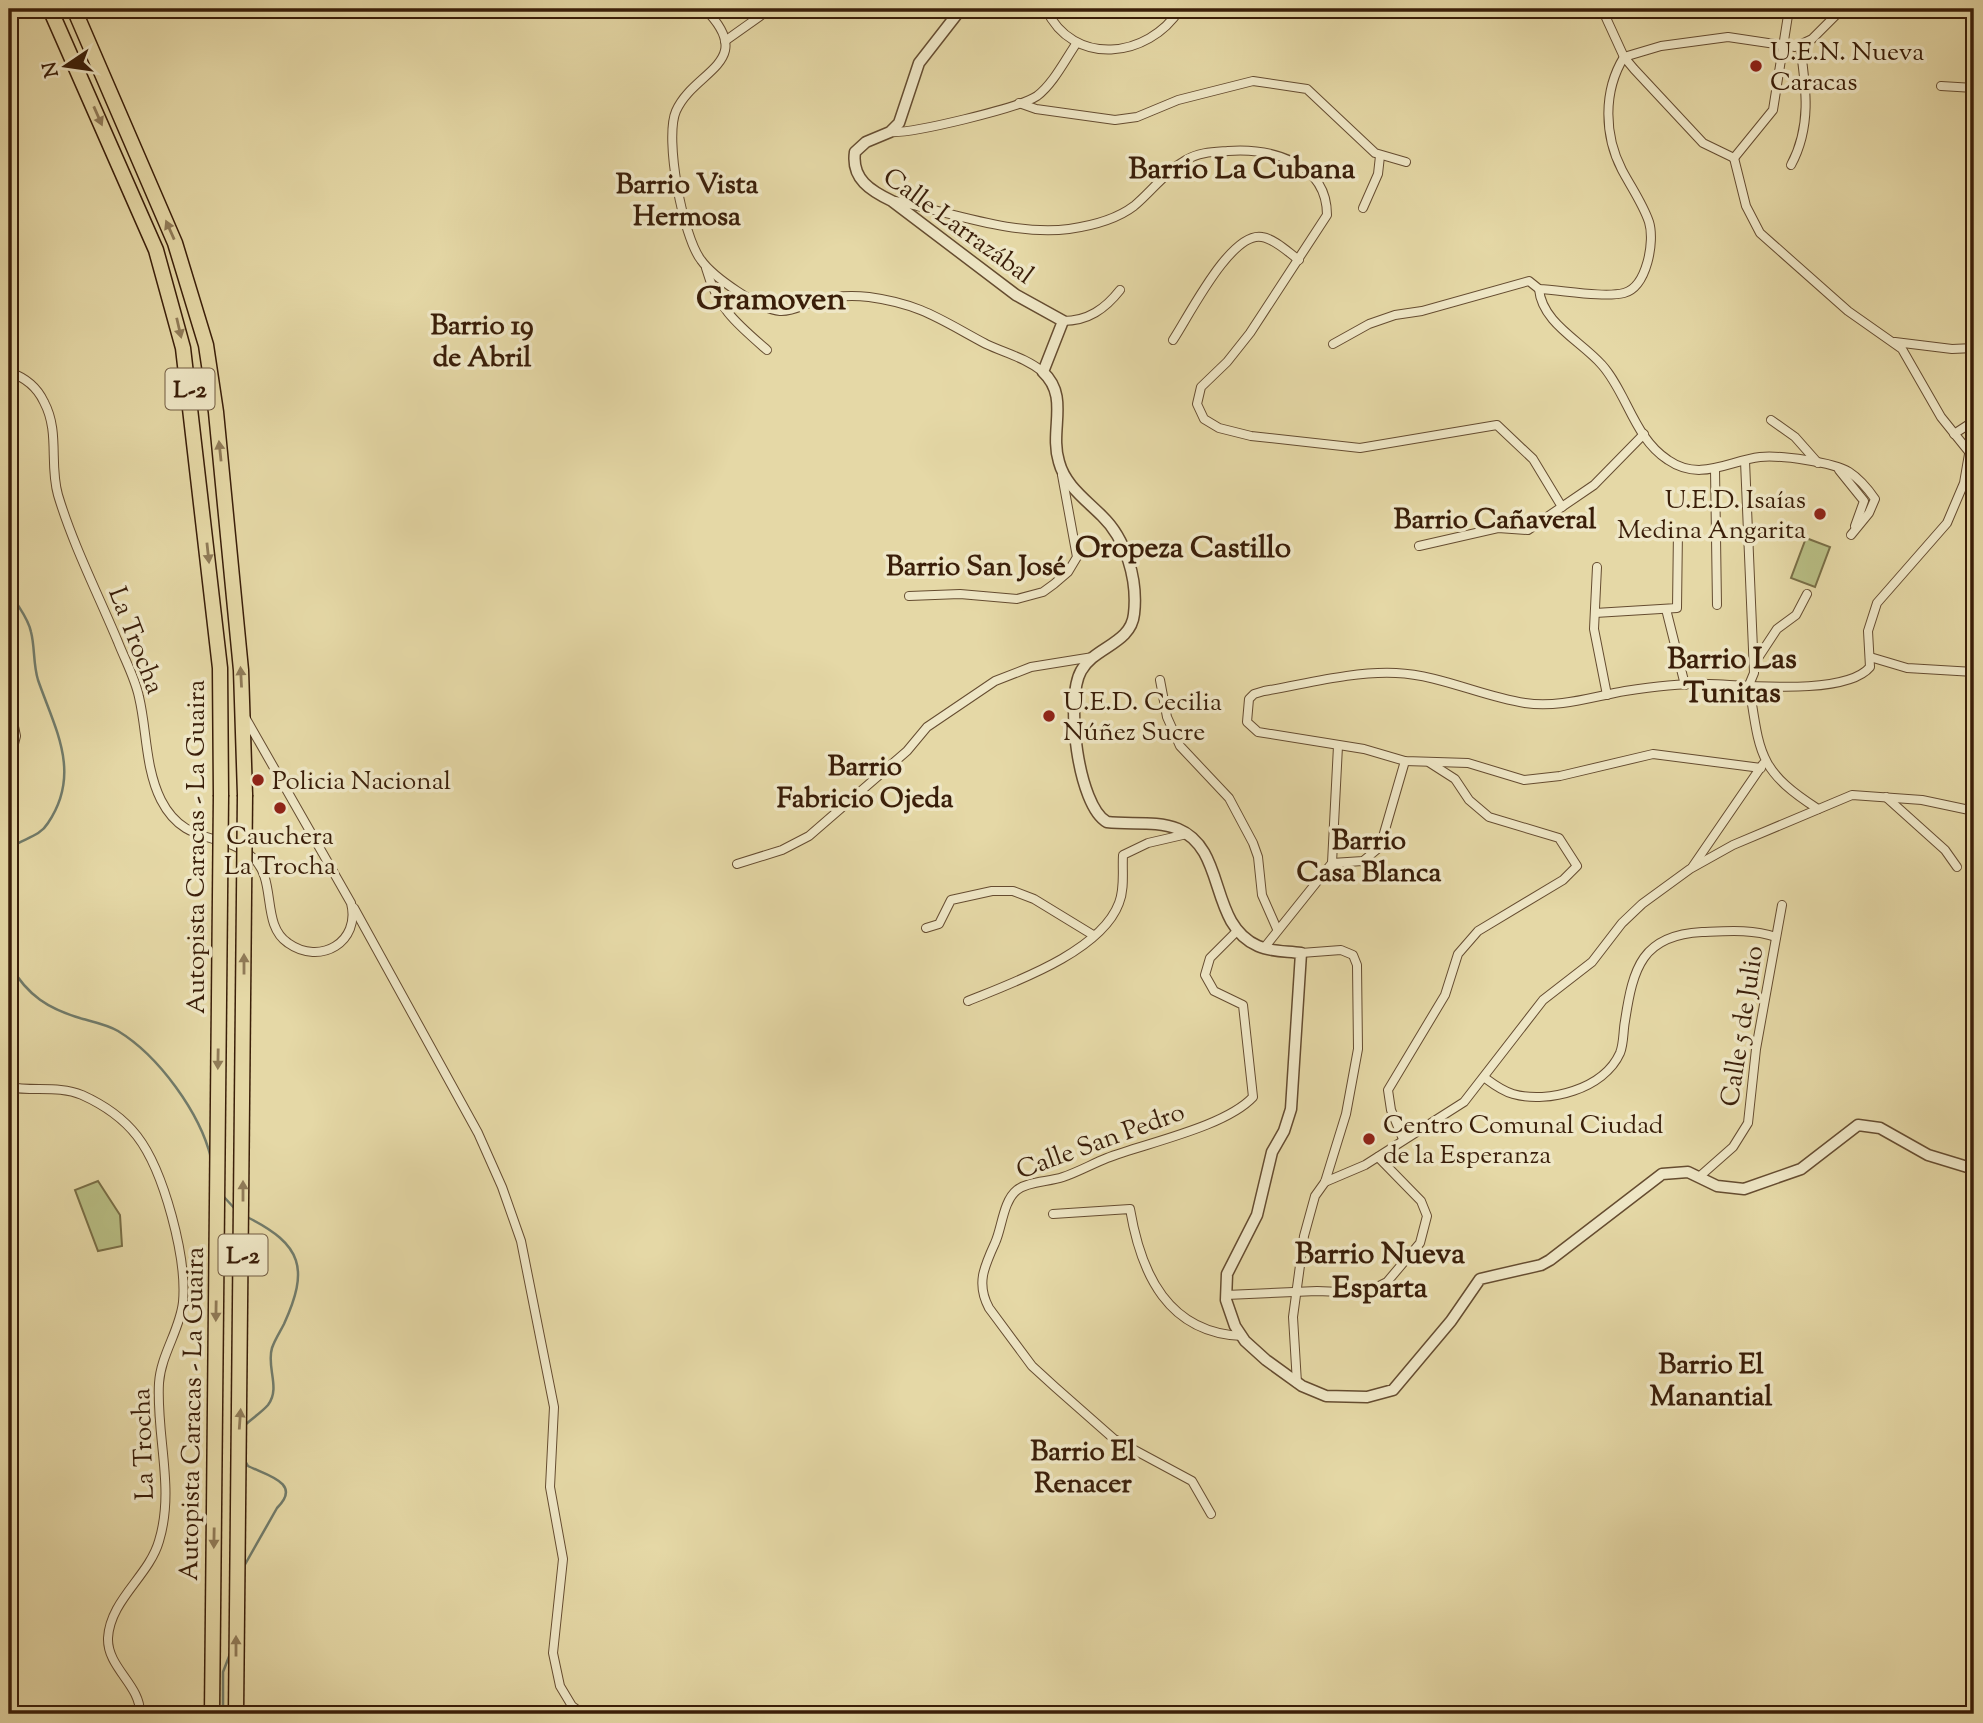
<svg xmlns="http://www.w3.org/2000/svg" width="1983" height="1723" viewBox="0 0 1983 1723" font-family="'Sorts Mill Goudy',serif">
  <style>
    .pitch { fill: #b8be84; stroke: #796e46; stroke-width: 2 }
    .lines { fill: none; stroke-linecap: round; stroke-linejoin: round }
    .stream { stroke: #717b6a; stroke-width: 2.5 }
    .minor-casing { stroke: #654c30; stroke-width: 10 }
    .tertiary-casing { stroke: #654c30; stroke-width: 13 }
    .trunk-casing { stroke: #3a1e09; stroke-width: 17 }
    .minor { stroke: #eee6c5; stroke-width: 8 }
    .tertiary { stroke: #eee6c5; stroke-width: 10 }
    .trunk { stroke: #e5d8a6; stroke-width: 14 }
    .trunk-bridge-casing { stroke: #3a1e09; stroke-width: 17; stroke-linecap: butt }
    .trunk-bridge { stroke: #e5d8a6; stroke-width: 14 }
    .oneway { fill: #907b58 }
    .poi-dot { fill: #8f2418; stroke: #eee6c5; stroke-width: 2.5 }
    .labels { text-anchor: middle; stroke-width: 7; stroke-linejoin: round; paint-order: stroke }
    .shield { fill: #eee6c5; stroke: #705a41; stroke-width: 2 }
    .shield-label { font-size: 24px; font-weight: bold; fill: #3a1e09 }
    .poi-label { font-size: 26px; fill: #3a1e09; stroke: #eee6c5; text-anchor: start }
    .street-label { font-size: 26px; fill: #3a1e09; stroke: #eee6c5 }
    .neighbourhood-label { font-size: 28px; font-weight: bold; fill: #3a1e09; stroke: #eee6c5 }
    .quarter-label { font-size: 30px; font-weight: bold; fill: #3a1e09; stroke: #eee6c5 }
    .district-label { font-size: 33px; font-weight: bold; fill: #3a1e09; stroke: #eee6c5 }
  </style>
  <rect width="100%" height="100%" fill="#e5d8a6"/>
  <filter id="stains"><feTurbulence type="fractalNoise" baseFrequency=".00286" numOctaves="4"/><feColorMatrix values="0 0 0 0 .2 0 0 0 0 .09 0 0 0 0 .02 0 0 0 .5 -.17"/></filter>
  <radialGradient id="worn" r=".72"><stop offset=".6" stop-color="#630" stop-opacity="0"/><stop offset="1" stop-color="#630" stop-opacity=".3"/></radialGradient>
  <!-- pitch -->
  <g class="pitch">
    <path d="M 1806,538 L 1830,547 L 1815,587 L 1791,578 Z"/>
    <path d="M 98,1181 L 120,1215 L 122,1246 L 98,1251 L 75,1190 Z"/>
  </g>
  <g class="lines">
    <!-- stream -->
    <g class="stream">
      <path d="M 9,347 L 14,358 L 13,369"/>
      <path d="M 9,381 L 9,380"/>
      <path d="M 9,589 C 15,604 28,616 31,632 C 35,647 33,664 38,680 C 55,729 82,773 48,823 C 39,838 22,838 9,849"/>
      <path d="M 9,964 C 28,996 48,1009 83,1019 C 94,1022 108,1025 118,1031 C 159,1056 200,1113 211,1158"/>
      <path d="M 224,1197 L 236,1210"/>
      <path d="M 244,1426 C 251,1419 261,1413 268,1405 C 281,1388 266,1367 272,1348 C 275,1339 280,1332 284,1324 C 309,1269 303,1245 247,1217"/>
      <path d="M 243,1568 L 277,1508 C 303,1483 266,1475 248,1466 L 244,1459"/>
      <path d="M 223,1714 L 223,1672 L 230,1654"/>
    </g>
    <!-- minor casing -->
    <g class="minor-casing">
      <g id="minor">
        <path d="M 705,9 C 758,63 694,70 676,111 C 664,138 683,237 701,260 C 713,277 759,309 780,311 C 792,312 805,304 816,301 C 833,296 852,295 869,297 C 921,304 941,320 986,344 C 1005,353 1026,358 1043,372"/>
        <path d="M 1046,9 C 1073,67 1148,59 1180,9"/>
        <path d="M 1295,9 L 1349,13 L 1428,9"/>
        <path d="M 1602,9 L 1624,57 L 1634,69 L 1703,143 L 1734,158"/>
        <path d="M 725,41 L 770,9"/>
        <path d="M 1624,57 L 1661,46 L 1728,37 L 1795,47 L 1812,39 L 1842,9"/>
        <path d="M 1941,86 L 1974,88"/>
        <path d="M 1019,103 L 1036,109 L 1115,120 L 1137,117 L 1178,100 L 1253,81 L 1307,89 L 1375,153 L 1406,162"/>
        <path d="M 890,132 C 911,134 1019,108 1037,96 C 1053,84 1065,60 1076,44"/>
        <path d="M 1734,158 L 1746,206 L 1760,233 L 1848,311 L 1902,349 L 1941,417 L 1974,458"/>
        <path d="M 1734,158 L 1773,110 L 1789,9"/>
        <path d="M 1791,165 C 1812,126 1806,87 1800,45"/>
        <path d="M 895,201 C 951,212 1012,236 1069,229 C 1090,226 1117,219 1134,206 C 1152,191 1166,171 1186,160 C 1199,152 1214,152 1228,151 C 1270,148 1327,162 1327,215 L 1250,333 L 1227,362 L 1201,387 L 1197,404 L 1204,419 L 1219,428 L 1251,436 L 1360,448 L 1497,425 L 1533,459 L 1562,507"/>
        <path d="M 1363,208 L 1378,174 L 1380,156"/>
        <path d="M 706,268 C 717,308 737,324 767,350"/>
        <path d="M 1539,289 C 1542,323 1581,341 1602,365 C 1627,393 1634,438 1668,460 C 1700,482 1728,461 1760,457 C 1780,455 1833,462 1849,472 C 1860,479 1868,489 1875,499 L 1869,513 L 1851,535"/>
        <path d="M 1063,321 C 1088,321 1105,309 1120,290"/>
        <path d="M 1173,340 C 1189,316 1231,231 1262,237 C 1275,239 1289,253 1299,260"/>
        <path d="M 1895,342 L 1952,349 L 1974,348"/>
        <path d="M 1333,344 L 1369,324 L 1395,315 L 1422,311 L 1529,281 L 1539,289 C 1562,290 1603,298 1624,293 C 1647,287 1655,241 1649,222 C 1643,204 1631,187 1622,170 C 1604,135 1603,91 1624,57"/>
        <path d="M 9,372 C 24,377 37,387 44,402 C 60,432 49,464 58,495 C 73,545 98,594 118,642 C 125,660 135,678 139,697 C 147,730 145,768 161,800 C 185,847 222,831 252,857 C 278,879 260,924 288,943 C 320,966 361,942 351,903 L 245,717"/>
        <path d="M 1771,420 L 1795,437 L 1818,463"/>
        <path d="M 1954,434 L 1974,421"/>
        <path d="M 1971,460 L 1974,476"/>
        <path d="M 1745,461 L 1754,673 L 1749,685"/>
        <path d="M 1715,469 L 1717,605"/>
        <path d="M 1839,470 L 1864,501 L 1855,526"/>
        <path d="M 1419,546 L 1498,528 L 1528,530 L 1594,485 L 1644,434"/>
        <path d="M 1597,567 L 1594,629 L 1607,695"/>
        <path d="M 909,596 L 960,594 L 1017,599 L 1043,592 L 1054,584 L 1068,572 L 1077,557 L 1062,475"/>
        <path d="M 1666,609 L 1685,685"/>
        <path d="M 1595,613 L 1677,608 L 1678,530"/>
        <path d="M 1870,657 L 1907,668 L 1974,672"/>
        <path d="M 1754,664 L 1777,629 L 1796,615 L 1807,594"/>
        <path d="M 1160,680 L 1167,717 L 1180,746 L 1229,798 L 1253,843 L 1258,857 L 1262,895 L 1277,929"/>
        <path d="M 1749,685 C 1760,753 1757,770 1818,809"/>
        <path d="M 9,703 L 16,736 L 9,763"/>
        <path d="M 1761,768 L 1653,754 L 1560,776 L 1524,780 L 1468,763 L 1405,761 L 1364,749 L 1258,732 L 1247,722 L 1249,699 L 1254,694 L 1264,691 C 1306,684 1352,671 1396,673 C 1441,675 1480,696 1525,703 C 1559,708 1591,697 1625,691 C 1652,687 1682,683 1709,684 C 1745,685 1846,696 1870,667 L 1868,631 L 1877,603 L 1947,523 L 1964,483 L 1969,454"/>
        <path d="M 1886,797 L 1945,850 L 1957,867"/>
        <path d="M 1332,863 L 1363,861 L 1380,847 L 1405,761"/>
        <path d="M 737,864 L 782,850 L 809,836 L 907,751 L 927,727 L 995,681 L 1031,667 L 1093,657"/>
        <path d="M 1693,866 L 1763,764"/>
        <path d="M 354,908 L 478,1133 L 502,1187 L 521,1241 L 554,1407 L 550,1487 L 563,1559 L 553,1653 L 560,1686 L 572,1706 L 583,1714"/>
        <path d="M 926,928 L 939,924 L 951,900 L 992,891 L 1013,891 L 1034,899 L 1093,935"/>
        <path d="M 1264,948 L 1332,863 L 1338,746"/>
        <path d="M 968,1001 C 1012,983 1101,952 1119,903 C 1125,888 1122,871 1123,855 L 1148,843 L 1187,834"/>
        <path d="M 1485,1078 C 1493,1084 1502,1091 1513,1094 C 1548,1104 1604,1089 1620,1053 C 1624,1043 1623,1031 1625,1021 C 1633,968 1642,935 1702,932 C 1728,931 1752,929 1776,937"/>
        <path d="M 9,1087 C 33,1092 58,1085 82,1095 C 102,1104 123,1118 137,1136 C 164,1171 187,1258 183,1302 C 180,1330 161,1354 159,1383 C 156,1436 175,1489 159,1541 C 149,1576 110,1600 108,1638 C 107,1668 141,1685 140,1714"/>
        <path d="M 1403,1139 L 1391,1110 L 1388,1090 L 1445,995 L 1458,954 L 1478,931 L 1563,880 L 1577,866 L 1559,838 L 1489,817 L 1469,800 L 1455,779 L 1430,763"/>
        <path d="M 1699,1177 L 1733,1147 L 1748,1123 L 1756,1049 L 1782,905"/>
        <path d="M 1325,1182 L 1365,1165 L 1464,1102 L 1543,1000 L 1592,962 L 1622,923 L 1642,904 L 1690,869 L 1733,845 L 1852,795 L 1922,800 L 1974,811"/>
        <path d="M 1053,1214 L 1130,1209 C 1141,1274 1168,1333 1242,1336"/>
        <path d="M 1226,1295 L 1317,1291 L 1365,1293 L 1387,1282 L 1420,1243 L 1427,1216 L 1421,1201 L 1378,1157"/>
        <path d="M 1297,1383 L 1293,1317 L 1304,1236 L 1315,1196 L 1325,1182 L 1346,1114 L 1358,1049 L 1357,965 L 1353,955 L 1341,950 L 1301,953"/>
        <path d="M 1211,1514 L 1192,1481 L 1114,1439 L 1055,1387 L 1032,1366 L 989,1308 C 976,1284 984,1267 995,1243 C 1002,1228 1003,1201 1017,1190 C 1028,1181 1049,1182 1063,1177 C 1078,1172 1092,1164 1107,1158 C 1146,1143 1225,1127 1253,1097 L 1243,1005 L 1214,991 L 1205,975 L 1210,958 L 1238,930"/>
      </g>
    </g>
    <!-- tertiary casing -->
    <g class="tertiary-casing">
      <path id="tertiary" d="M 961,9 L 919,63 L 899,123 L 890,132 L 866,142 L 855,152 C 851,179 871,191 892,201 L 1016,295 L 1063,321 L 1043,372 C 1070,397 1049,430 1059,462 C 1065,485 1085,499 1102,516 C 1126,539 1138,580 1134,614 C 1131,644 1094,647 1081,671 C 1065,699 1078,806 1107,822 C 1130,825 1156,820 1178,829 C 1227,849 1208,924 1258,946 C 1271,952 1287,951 1301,953 L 1291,1109 L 1284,1131 L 1272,1152 L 1257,1215 L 1227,1274 L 1226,1300 L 1235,1326 L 1245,1341 L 1266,1360 L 1302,1386 L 1326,1396 L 1367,1397 L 1393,1390 L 1451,1321 L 1480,1279 L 1541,1265 L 1550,1260 L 1662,1174 L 1688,1172 L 1717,1186 L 1744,1189 L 1801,1169 L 1858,1125 L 1880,1128 L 1928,1155 L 1974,1169"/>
    </g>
    <!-- trunk casing -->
    <g class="trunk-casing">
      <g id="trunk">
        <path d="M 50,9 L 156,250 L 183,348 L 220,668 L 221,795"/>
        <path d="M 74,9 L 175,243 L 206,345 L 216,412 L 241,670 L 245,795"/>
      </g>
    </g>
    <!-- minor -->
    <use href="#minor" class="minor"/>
    <!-- tertiary -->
    <use href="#tertiary" class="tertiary"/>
    <!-- trunk -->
    <use href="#trunk" class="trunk"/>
    <!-- trunk-bridge casing -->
    <g class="trunk-bridge-casing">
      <g id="trunk-bridge">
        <path d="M 212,1714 L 221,795"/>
        <path d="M 236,1714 L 245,795"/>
      </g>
    </g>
    <!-- trunk-bridge -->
    <use href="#trunk-bridge" class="trunk-bridge"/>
  </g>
  <!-- one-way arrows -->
  <defs><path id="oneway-solid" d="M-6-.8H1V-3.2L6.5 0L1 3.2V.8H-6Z" transform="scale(1.75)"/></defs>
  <g class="oneway">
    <use href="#oneway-solid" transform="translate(98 116) rotate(66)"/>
    <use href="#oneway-solid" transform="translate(170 230) rotate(-114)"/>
    <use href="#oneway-solid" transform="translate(179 328) rotate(77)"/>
    <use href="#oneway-solid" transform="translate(220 451) rotate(-96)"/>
    <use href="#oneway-solid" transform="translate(208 553) rotate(84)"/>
    <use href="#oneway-solid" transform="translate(241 677) rotate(-93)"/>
    <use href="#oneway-solid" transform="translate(244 964) rotate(-90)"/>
    <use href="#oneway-solid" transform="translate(218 1059) rotate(91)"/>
    <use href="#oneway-solid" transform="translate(243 1191) rotate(-90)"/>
    <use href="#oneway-solid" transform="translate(216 1311) rotate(91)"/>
    <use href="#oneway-solid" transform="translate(240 1419) rotate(-86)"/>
    <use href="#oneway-solid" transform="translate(214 1538) rotate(91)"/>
    <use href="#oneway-solid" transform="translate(236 1646) rotate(-90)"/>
  </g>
  <!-- markers -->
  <g class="poi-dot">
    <circle cx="1756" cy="66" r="7"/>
    <circle cx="1820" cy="514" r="7"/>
    <circle cx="1049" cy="716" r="7"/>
    <circle cx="258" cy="780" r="7"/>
    <circle cx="280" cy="808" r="7"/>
    <circle cx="1369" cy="1139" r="7"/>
  </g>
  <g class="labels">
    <!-- shield labels -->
    <g class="shield">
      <rect x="165.5" y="368.5" width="49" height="41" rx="5"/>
      <rect x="218.5" y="1234.5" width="49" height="41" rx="5"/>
    </g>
    <g class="shield-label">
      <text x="190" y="397">L-2</text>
      <text x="243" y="1263">L-2</text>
    </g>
    <!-- poi labels -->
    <g class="poi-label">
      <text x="1770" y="60">U.E.N. Nueva<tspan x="1770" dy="30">Caracas</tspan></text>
      <text x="1806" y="508" text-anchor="end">U.E.D. Isaías<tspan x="1806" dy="30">Medina Angarita</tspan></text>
      <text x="1063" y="710">U.E.D. Cecilia<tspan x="1063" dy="30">Núñez Sucre</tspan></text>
      <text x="272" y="789">Policia Nacional</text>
      <text x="280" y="844" text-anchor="middle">Cauchera<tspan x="280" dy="30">La Trocha</tspan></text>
      <text x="1383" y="1133">Centro Comunal Ciudad<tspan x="1383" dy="30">de la Esperanza</tspan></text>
    </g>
    <!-- street labels -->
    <g class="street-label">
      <text transform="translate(959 225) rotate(36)" y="9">Calle Larrazábal</text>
      <text transform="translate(137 640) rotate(69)" y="9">La Trocha</text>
      <text transform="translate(195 847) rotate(-90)" y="9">Autopista Caracas - La Guaira</text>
      <text transform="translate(1741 1026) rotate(-81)" y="9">Calle 5 de Julio</text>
      <text transform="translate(1100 1140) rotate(-20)" y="9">Calle San Pedro</text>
      <text transform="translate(191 1414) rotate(-89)" y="9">Autopista Caracas - La Guaira</text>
      <text transform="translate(142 1444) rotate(-92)" y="9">La Trocha</text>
    </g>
    <!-- neighbourhood labels -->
    <g class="neighbourhood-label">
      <text x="687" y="193">Barrio Vista<tspan x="687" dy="32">Hermosa</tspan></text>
      <text x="482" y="334">Barrio 19<tspan x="482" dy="32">de Abril</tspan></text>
      <text x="1495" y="528">Barrio Cañaveral</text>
      <text x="976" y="575">Barrio San José</text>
      <text x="865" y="775">Barrio<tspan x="865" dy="32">Fabricio Ojeda</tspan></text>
      <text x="1369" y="849">Barrio<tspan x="1369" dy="32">Casa Blanca</tspan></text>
      <text x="1711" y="1373">Barrio El<tspan x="1711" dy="32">Manantial</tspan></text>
      <text x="1083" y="1460">Barrio El<tspan x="1083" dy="32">Renacer</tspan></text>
    </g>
    <!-- quarter labels -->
    <g class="quarter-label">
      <text x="1242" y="178">Barrio La Cubana</text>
      <text x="1183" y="557">Oropeza Castillo</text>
      <text x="1732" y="668">Barrio Las<tspan x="1732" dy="34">Tunitas</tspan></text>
      <text x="1380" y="1263">Barrio Nueva<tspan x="1380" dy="34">Esparta</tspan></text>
    </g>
    <!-- district labels -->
    <g class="district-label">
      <text x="771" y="309">Gramoven</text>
    </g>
  </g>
  <!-- margin -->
  <rect width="1983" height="1723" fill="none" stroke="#e5d8a6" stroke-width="35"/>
  <rect x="10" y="10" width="1962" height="1702" fill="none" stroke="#3a1e09" stroke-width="3.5"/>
  <rect x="18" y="18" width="1948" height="1688" fill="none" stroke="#3a1e09" stroke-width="2"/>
  <!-- north arrow -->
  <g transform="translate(66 66) rotate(257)" stroke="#eee6c5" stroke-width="5" paint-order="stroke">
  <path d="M0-5L12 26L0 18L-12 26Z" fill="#3a1e09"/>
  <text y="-10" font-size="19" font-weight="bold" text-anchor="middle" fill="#3a1e09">N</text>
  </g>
  <rect width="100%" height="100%" filter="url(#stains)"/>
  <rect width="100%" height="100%" fill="url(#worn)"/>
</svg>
